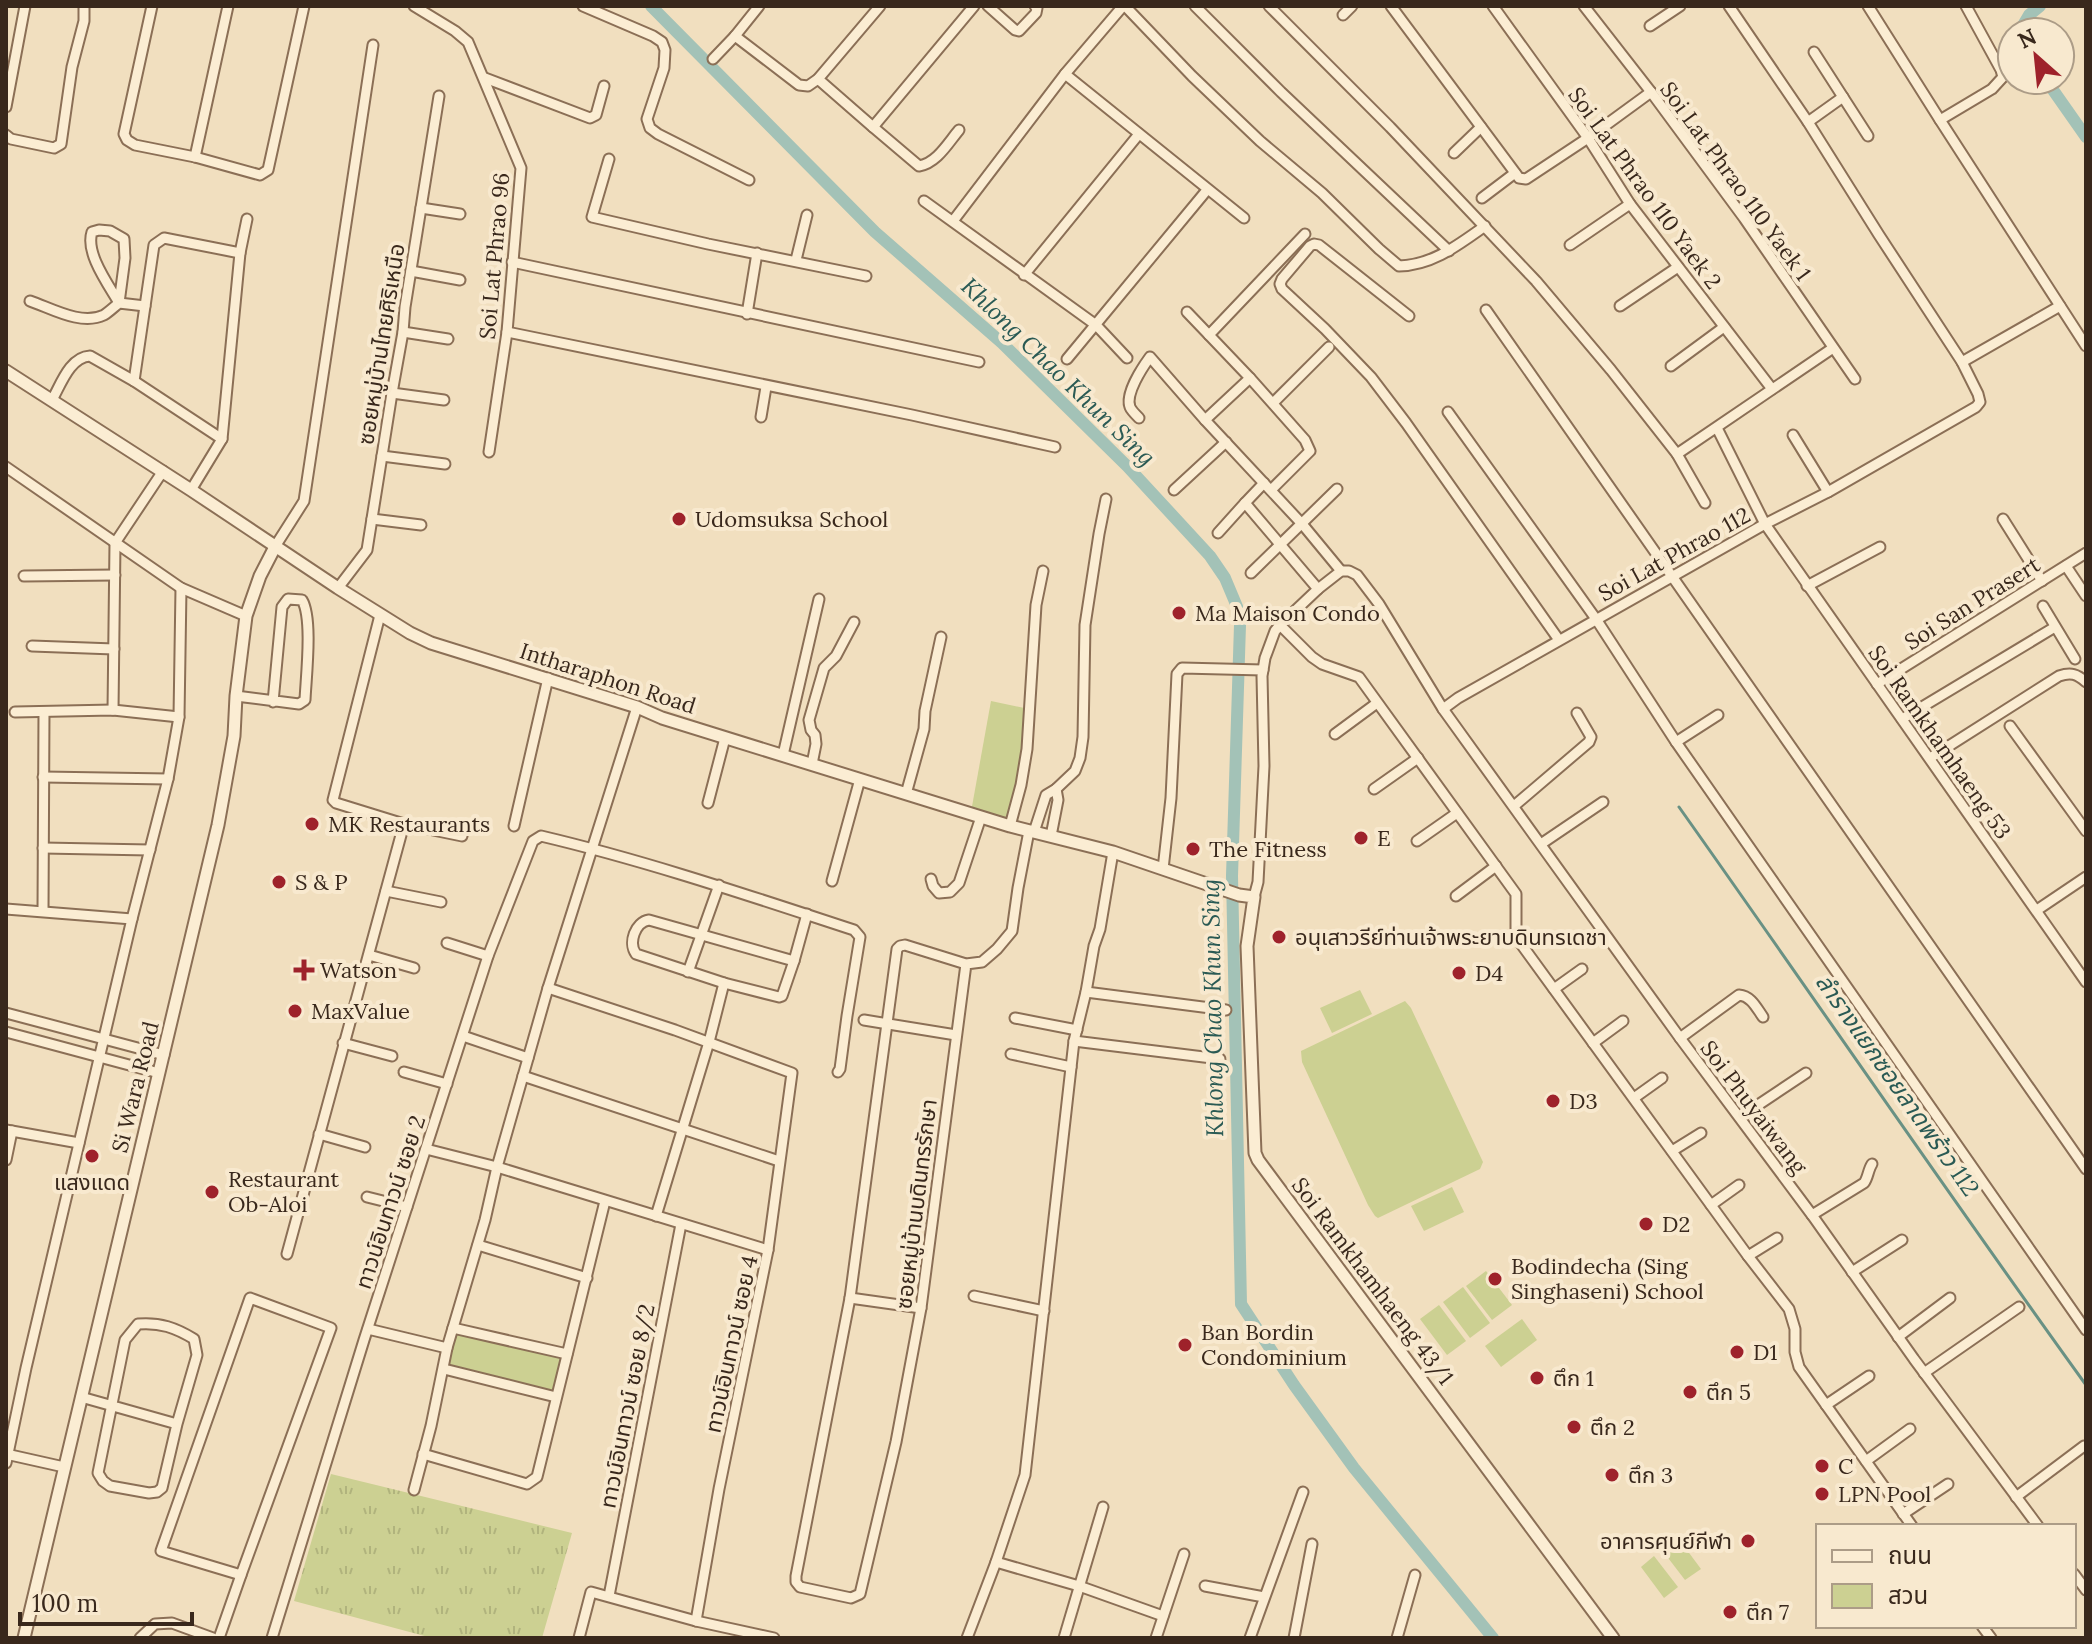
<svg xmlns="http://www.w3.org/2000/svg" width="2092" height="1644" viewBox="0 0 2092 1644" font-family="Lora,'Noto Sans Thai',serif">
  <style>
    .grass { fill: url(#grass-tufts) }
    .green { fill: #ccd092 }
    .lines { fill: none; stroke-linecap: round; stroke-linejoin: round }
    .stream { stroke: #699184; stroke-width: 3 }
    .canal { stroke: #a3c2b7; stroke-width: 12 }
    .minor-casing { stroke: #8b6f56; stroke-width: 13 }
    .tertiary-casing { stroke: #8b6f56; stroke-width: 15 }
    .minor { stroke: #fbedd3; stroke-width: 9 }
    .tertiary { stroke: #fbedd3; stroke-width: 11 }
    .poi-dot { fill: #9e222b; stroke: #f8e9cf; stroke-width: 3 }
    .labels { text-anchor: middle; stroke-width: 8; stroke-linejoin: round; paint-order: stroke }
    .street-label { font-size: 22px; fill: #39281c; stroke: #f8e9cf }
    .poi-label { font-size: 22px; fill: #39281c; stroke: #f8e9cf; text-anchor: start }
    .water-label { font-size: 24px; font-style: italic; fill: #2a5a54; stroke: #f8e9cf }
  </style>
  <defs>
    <pattern id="grass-tufts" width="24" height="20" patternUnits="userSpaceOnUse" patternTransform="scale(2)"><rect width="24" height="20" fill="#ccd092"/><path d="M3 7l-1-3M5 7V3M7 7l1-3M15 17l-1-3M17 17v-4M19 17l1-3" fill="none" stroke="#b0b37d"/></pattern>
  </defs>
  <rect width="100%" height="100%" fill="#f1dfbf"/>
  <!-- grass -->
  <path class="grass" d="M 331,1474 L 572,1533 L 542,1638 L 432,1638 L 294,1601 Z"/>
  <!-- green -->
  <g class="green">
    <path d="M 991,701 L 1034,710 L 1010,826 L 971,812 Z"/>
    <path d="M 1360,990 L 1372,1014 L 1332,1033 L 1320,1008 Z"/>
    <path d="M 1405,1001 L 1411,1008 L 1483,1162 L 1480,1169 L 1378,1218 L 1375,1216 L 1368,1205 L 1302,1062 L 1301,1051 Z"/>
    <path d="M 1452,1187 L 1464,1212 L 1424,1231 L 1411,1206 Z"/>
    <path d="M 1486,1271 L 1512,1305 L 1492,1320 L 1466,1286 Z"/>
    <path d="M 1463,1287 L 1490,1323 L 1470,1338 L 1443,1302 Z"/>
    <path d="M 1439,1305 L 1466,1341 L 1447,1355 L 1420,1319 Z"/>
    <path d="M 1522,1319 L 1537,1340 L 1501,1367 L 1485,1346 Z"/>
    <path d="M 454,1331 L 564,1358 L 555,1393 L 445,1364 Z"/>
    <path d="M 1678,1538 L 1701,1569 L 1685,1580 L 1662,1550 Z"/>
    <path d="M 1654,1556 L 1678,1587 L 1664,1598 L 1641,1567 Z"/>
  </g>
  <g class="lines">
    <!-- stream -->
    <path class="stream" d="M 1679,807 C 1815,999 1948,1194 2086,1385"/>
    <!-- canal -->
    <g class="canal">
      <path d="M 651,6 L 875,232 L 1002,343 L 1127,466 L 1210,556 L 1225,578 L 1238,609 L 1240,625 L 1232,876 L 1241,1304 L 1294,1385 L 1354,1468 L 1493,1638"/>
      <path d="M 2019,32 L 2029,15 L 2040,6"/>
      <path d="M 2046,80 L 2086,137"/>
    </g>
    <!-- minor casing -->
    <g class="minor-casing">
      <g id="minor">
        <path d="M 152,6 L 124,134 L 127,140 L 135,145 L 195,157 L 260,175 L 268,170 L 304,6"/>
        <path d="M 414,6 L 455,31 L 468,42 L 521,168 L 507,332 L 489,452"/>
        <path d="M 583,6 L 653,36 L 662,42 L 665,50 L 664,68 L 647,119 L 650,128 L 658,134 L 749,180"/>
        <path d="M 988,6 L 1015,30 L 1019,31 L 1036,13 L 1037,8 L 1035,6"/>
        <path d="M 1125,6 L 1192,76 L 1260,141 L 1322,193 L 1379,249 L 1399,266 C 1433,265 1458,245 1485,226"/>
        <path d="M 1195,6 L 1281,92 L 1449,251"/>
        <path d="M 1269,6 L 1390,127 L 1536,281 L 1611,370 L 1677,454 L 1705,503"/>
        <path d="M 1391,6 L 1519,178 L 1526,179 L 1588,138 L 1651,92"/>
        <path d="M 1493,6 L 1588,138 L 1630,204 L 1772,389"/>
        <path d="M 1584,6 L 1651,92 L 1744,218 L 1855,379"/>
        <path d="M 1868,6 L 1940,120 L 2086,346"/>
        <path d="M 1343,15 L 1352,6"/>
        <path d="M 1650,26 L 1680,6"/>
        <path d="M 735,36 L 799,85 L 808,86 L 818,79 L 880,6"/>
        <path d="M 1814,52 L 1868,136"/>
        <path d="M 713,59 L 735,36 L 759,6"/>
        <path d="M 1065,74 L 1244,218"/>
        <path d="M 485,78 L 590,118 L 596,115 L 604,86"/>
        <path d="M 818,79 L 873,127"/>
        <path d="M 6,107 L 25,6"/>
        <path d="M 1940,120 L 1992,89 L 2003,77 L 2001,70 L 1966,6"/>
        <path d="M 1808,122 L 1843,97"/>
        <path d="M 959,130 C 948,143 937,163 919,166 L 873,127 L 974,6"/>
        <path d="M 6,135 L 11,139 L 54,148 L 61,144 L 72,67 L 84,21 L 84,6"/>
        <path d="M 1454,153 L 1481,127"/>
        <path d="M 195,157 L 228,6"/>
        <path d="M 609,159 L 592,217 L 708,244 L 866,276"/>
        <path d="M 1482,198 L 1515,173"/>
        <path d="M 924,201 L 1096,325 L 1127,358"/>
        <path d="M 421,208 L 460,214"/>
        <path d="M 953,221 L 1065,74 L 1123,6"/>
        <path d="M 99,230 L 110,231 L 124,239 L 125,258 L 119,303 C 108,284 85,253 92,232 Z"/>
        <path d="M 1305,234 L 1209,335 L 1250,378 L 1205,420 L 1303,525 L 1341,571"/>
        <path d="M 1570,245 L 1630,204"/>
        <path d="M 240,253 L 247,219"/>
        <path d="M 796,260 L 807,215"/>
        <path d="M 512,262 L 979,362"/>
        <path d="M 411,271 L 460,280"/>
        <path d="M 1024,275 L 1139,134"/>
        <path d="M 30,301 C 51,308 81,326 104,315 C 109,312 114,307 119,303 L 145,306"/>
        <path d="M 1620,306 L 1678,267"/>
        <path d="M 1486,310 L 2086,1169"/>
        <path d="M 1187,312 L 1209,335"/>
        <path d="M 747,314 L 757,253"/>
        <path d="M 1409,316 L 1319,245 L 1314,244 L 1310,246 L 1282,279 L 1280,284 L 1282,289 L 1325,329 L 1371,377 L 1406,423 L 1559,640"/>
        <path d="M 403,332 L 448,339"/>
        <path d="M 507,332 L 912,415 L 1055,447"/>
        <path d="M 1067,359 L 1207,190"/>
        <path d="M 1962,362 L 2060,306"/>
        <path d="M 1671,366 L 1724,327"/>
        <path d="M 1250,378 L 1305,440 L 1310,451 L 1271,490"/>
        <path d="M 134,381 L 154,245 L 164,238 L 240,253 L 222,439 L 191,490"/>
        <path d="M 392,393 L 444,400"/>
        <path d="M 52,400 C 61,384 70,357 90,356 L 134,381 L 222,439"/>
        <path d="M 1273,403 L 1329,347"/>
        <path d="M 1448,412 L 1596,619 L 1676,742 L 2086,1330"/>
        <path d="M 761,417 L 766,387"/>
        <path d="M 1139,418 C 1137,416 1131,410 1130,407 C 1125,394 1142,368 1150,357 L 1205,420"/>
        <path d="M 1717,428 L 1765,524 L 2086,982"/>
        <path d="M 1793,435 L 1828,492"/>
        <path d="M 1677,454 L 1833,348"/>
        <path d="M 382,456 L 445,464"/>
        <path d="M 6,467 L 181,588 L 246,616"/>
        <path d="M 1264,483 L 1245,503 L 1318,589"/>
        <path d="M 1174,490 L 1226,442"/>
        <path d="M 372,519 L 421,525"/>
        <path d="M 2003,519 L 2042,581"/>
        <path d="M 1218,533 L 1245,503"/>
        <path d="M 276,545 L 304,501 L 373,45"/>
        <path d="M 2066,566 L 2086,596"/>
        <path d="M 1251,573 L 1337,489"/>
        <path d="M 24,576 L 115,575"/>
        <path d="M 1807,586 L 1880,547"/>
        <path d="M 338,588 L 367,550 L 392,393 L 403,332 L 405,307 L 439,96"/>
        <path d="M 2043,606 L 2075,659"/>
        <path d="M 380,615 L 333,800 L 336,803 L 404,824 L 462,836"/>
        <path d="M 1280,625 L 1312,657 L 1322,664 L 1359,677 L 1516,894 L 1516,937 L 1748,1256 L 1789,1309 L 1795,1329 L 1795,1352 L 1799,1367 L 1912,1526"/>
        <path d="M 32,646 L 114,649"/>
        <path d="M 1877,684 L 2086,553"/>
        <path d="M 236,696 L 299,704 L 305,700 C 306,677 313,618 302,600 L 288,599 L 282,607 L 273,702"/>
        <path d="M 1443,709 L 1458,698 L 1765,524 L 1828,492 L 1976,407 L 1980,402 L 1978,394 L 1962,362 L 1879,235 L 1808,122 L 1729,6"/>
        <path d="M 113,710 L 115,543 L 163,471"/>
        <path d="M 15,712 L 113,710 L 179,717"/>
        <path d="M 1902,719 L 2055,627"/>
        <path d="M 2010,726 L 2086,831"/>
        <path d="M 1335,734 L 1377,703"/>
        <path d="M 1676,742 L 1718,715"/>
        <path d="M 783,755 L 819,599"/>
        <path d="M 1930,758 L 2059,676 C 2071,672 2077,674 2086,682"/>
        <path d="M 812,764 L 816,744 L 815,735 L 811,730 L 809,720 L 824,668 L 836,656 L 854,622"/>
        <path d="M 43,777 L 168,779"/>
        <path d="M 1374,789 L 1418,758"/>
        <path d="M 906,794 L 924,729 L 925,711 L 941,637"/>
        <path d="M 708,803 L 725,738"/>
        <path d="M 1514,806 L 1589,742 L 1591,737 L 1577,713"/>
        <path d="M 514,826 L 548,678"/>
        <path d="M 1010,826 L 1021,785 L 1027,749 L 1036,605 L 1043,571"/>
        <path d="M 1034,832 L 1046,795 L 1056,789 L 1075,771 L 1080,758 L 1083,737 L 1085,625 L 1099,534 L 1106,499"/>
        <path d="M 1051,836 L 1058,800 L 1056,789"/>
        <path d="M 1417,841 L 1457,813"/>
        <path d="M 1541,844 L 1603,802"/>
        <path d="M 43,848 L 150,850"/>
        <path d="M 1163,869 L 1171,798 L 1177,674 L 1182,668 L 1263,670"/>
        <path d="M 931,879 L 933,886 L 939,893 L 950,892 L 959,883 L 981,817"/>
        <path d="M 832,881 L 860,779"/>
        <path d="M 386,891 L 441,902"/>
        <path d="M 1456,896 L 1496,866"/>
        <path d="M 1254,897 L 1258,882 L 1264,766 L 1262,676 L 1265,658 L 1275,631 L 1280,625 L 1318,589 L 1341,571 L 1349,571 L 1357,575 L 1379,604 L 1443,709 L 1680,1038 L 1812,1215 L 1914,1359 L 2038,1526"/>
        <path d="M 6,909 L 132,919"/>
        <path d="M 2037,910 L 2086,877"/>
        <path d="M 43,911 L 44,712"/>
        <path d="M 447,943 L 488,956"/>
        <path d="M 369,955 L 414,968"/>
        <path d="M 966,964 L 905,945 L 900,946 L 897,949 L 850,1298 L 796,1576 L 796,1582 L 800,1587 L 851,1598 L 860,1594 L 896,1442 L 921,1308 L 966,964 L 982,962 L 997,949 L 1012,931 L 1018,888 L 1029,831"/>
        <path d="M 688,972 L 719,885"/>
        <path d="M 724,983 L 636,954 C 628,943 635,922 649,920 L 794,961"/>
        <path d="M 548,988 L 675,1030 L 792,1073 L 768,1250 L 719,1489 L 696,1621"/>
        <path d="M 1554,989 L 1582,969"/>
        <path d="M 1086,992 L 1226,1010"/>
        <path d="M 6,1013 L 164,1055"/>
        <path d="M 1015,1018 L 1077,1030"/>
        <path d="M 864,1020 L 956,1035"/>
        <path d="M 6,1032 L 159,1073"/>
        <path d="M 463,1036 L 528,1058"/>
        <path d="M 1680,1038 L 1739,995 C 1751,996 1756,1007 1763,1017"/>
        <path d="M 1074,1041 L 1220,1059"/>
        <path d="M 343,1043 L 392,1056"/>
        <path d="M 1593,1043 L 1623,1021"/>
        <path d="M 1011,1054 L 1071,1067"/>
        <path d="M 404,1072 L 447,1084"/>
        <path d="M 523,1076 L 779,1161"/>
        <path d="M 1634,1098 L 1662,1078"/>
        <path d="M 1740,1117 L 1806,1073"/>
        <path d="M 6,1130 L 79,1143"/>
        <path d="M 319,1134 L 365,1147"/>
        <path d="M 426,1149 L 497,1167 L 768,1250"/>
        <path d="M 1672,1151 L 1701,1133"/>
        <path d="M 6,1160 L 12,1131"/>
        <path d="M 367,1197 L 407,1207"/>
        <path d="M 1711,1205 L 1739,1185"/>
        <path d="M 1812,1215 L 1864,1183 C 1868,1178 1868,1170 1872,1164"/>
        <path d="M 656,1216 L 709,1042 L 724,983 L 779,997 L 782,996 L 794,961 L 807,914"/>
        <path d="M 478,1245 L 587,1278"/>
        <path d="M 287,1254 L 404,824"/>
        <path d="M 1748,1256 L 1777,1238"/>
        <path d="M 1852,1272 L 1902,1240"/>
        <path d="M 974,1296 L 1044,1311"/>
        <path d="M 250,1298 L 331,1328 L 241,1575 L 161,1551 Z"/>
        <path d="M 850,1298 L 921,1308"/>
        <path d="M 453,1328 L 567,1354"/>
        <path d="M 368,1329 L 447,1348"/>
        <path d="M 1898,1337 L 1950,1298"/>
        <path d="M 444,1369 L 556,1397"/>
        <path d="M 1924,1373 L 2019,1307"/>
        <path d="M 81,1397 L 177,1424 L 197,1355 L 194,1339 C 176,1328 160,1322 138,1324 L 125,1340 L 98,1473 L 103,1481 L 110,1486 L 149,1493 L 157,1492 L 162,1488 L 177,1424"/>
        <path d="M 1826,1405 L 1869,1376"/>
        <path d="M 6,1454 L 64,1467"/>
        <path d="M 423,1454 L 527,1484 L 537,1477 L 605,1201"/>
        <path d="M 1866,1461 L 1910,1429"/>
        <path d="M 6,1463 L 26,1368 L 132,919 L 168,779 L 179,717 L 181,588"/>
        <path d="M 414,1490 L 431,1426 L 447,1348 L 485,1220 L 497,1167 L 523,1076 L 548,988 L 637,707"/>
        <path d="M 2016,1497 L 2084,1446"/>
        <path d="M 1903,1514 L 1948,1484"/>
        <path d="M 996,1562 L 1079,1586 L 1163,1616"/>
        <path d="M 2074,1574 L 2086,1590"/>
        <path d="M 1205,1586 L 1264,1597"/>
        <path d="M 609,1596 L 681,1224"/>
        <path d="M 1982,1626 L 1991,1638"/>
        <path d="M 140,1638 L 155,1624 L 172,1623 L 213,1638"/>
        <path d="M 219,1638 L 241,1575"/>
        <path d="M 272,1638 L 364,1340 L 488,956 L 533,841 L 541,836 C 647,861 750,896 854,930 L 860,937 L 847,1016 L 840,1069 L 838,1072"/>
        <path d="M 579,1638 L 591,1592 L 696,1621 L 774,1638"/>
        <path d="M 967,1638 L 996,1562 L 1025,1475 L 1074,1041 L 1086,992 L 1094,946 L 1100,929 L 1113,852"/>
        <path d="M 1064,1638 L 1103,1507"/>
        <path d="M 1156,1638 L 1184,1554"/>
        <path d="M 1250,1638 L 1303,1492"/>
        <path d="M 1294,1638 L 1312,1544"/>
        <path d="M 1397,1638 L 1415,1575"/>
      </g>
    </g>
    <!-- tertiary casing -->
    <g class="tertiary-casing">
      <g id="tertiary">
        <path d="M 6,371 L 191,490 L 338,588 L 410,633 L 431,643 L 637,707 L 662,718 L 1010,826 L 1113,852 L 1239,895 L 1254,897 L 1247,946 L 1255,1153 L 1258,1160 L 1613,1638"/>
        <path d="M 24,1638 L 218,825 L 234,736 L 236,696 L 246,616 L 260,576 L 276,545"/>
      </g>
    </g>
    <!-- minor -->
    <use href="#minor" class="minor"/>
    <!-- tertiary -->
    <use href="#tertiary" class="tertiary"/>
  </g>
  <!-- markers -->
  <g class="poi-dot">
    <circle cx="679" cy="519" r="8"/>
    <circle cx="1179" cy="613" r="8"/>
    <circle cx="312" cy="824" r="8"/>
    <circle cx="1361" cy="838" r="8"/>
    <circle cx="1193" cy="849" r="8"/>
    <circle cx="279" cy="882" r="8"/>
    <circle cx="1279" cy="937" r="8"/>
    <path d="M300 958h8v8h8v8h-8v8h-8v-8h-8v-8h8z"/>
    <circle cx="1459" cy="973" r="8"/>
    <circle cx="295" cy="1011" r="8"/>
    <circle cx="1553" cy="1101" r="8"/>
    <circle cx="92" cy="1156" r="8"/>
    <circle cx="212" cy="1192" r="8"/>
    <circle cx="1646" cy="1224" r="8"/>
    <circle cx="1495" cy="1279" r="8"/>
    <circle cx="1185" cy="1345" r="8"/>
    <circle cx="1737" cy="1352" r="8"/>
    <circle cx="1537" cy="1378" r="8"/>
    <circle cx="1690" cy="1392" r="8"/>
    <circle cx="1574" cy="1427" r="8"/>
    <circle cx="1822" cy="1466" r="8"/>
    <circle cx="1612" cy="1475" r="8"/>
    <circle cx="1822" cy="1494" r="8"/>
    <circle cx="1748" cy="1541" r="8"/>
    <circle cx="1730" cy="1612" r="8"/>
  </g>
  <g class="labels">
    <!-- street labels -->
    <g class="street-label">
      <text transform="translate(1736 181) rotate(54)" y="8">Soi Lat Phrao 110 Yaek 1</text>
      <text transform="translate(1645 188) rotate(54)" y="8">Soi Lat Phrao 110 Yaek 2</text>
      <text transform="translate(494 256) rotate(-85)" y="8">Soi Lat Phrao 96</text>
      <text transform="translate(381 344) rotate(-81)" y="8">ซอยหมู่บ้านไทยศิริเหนือ</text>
      <text transform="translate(1674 554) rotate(-29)" y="8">Soi Lat Phrao 112</text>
      <text transform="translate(1972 603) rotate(-32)" y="8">Soi San Prasert</text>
      <text transform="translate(608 678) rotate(18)" y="8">Intharaphon Road</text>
      <text transform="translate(1940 742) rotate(55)" y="8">Soi Ramkhamhaeng 53</text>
      <text transform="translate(135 1087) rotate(-76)" y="8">Si Wara Road</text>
      <text transform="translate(1754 1107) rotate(53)" y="8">Soi Phuyaiwang</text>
      <text transform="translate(390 1202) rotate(-72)" y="8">ทาวน์อินทาวน์ ซอย 2</text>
      <text transform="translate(916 1204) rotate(-83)" y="8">ซอยหมู่บ้านบดินทรรักษา</text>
      <text transform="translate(1373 1281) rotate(53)" y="8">Soi Ramkhamhaeng 43/1</text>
      <text transform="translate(731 1344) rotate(-78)" y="8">ทาวน์อินทาวน์ ซอย 4</text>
      <text transform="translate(627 1406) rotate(-79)" y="8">ทาวน์อินทาวน์ ซอย 8/2</text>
    </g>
    <!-- poi labels -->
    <g class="poi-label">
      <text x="695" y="527">Udomsuksa School</text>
      <text x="1195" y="621">Ma Maison Condo</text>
      <text x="328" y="832">MK Restaurants</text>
      <text x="1377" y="846">E</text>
      <text x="1209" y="857">The Fitness</text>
      <text x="295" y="890">S &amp; P</text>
      <text x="1295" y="945">อนุเสาวรีย์ท่านเจ้าพระยาบดินทรเดชา</text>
      <text x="320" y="978">Watson</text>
      <text x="1475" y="981">D4</text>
      <text x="311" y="1019">MaxValue</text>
      <text x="1569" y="1109">D3</text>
      <text x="228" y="1187">Restaurant<tspan x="228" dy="25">Ob-Aloi</tspan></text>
      <text x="92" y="1190" text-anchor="middle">แสงแดด</text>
      <text x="1662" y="1232">D2</text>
      <text x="1511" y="1274">Bodindecha (Sing<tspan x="1511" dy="25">Singhaseni) School</tspan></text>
      <text x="1201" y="1340">Ban Bordin<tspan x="1201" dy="25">Condominium</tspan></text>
      <text x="1753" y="1360">D1</text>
      <text x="1553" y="1386">ตึก 1</text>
      <text x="1706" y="1400">ตึก 5</text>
      <text x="1590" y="1435">ตึก 2</text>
      <text x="1838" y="1474">C</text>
      <text x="1628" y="1483">ตึก 3</text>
      <text x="1838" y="1502">LPN Pool</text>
      <text x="1732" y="1549" text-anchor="end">อาคารศุนย์กีฬา</text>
      <text x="1746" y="1620">ตึก 7</text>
    </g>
    <!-- water labels -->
    <g class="water-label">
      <text transform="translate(1058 372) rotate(44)" y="8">Khlong Chao Khun Sing</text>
      <text transform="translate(1213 1008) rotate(-91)" y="8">Khlong Chao Khun Sing</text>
      <text transform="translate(1897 1085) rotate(55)" y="8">ลำรางแยกซอยลาดพร้าว 112</text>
    </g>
  </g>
  <!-- border -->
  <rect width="2092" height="1644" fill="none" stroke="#39281c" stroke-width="16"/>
  <!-- legend -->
  <rect x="1816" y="1524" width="260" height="104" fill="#f8e9cf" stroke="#ac9c87" stroke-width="2"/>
  <rect x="1832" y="1550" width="40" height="12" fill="#fbedd3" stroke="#ac9c87" stroke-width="2"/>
  <text x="1888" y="1564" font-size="24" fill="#39281c">ถนน</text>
  <rect x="1832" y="1584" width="40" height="24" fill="#ccd092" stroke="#ac9c87" stroke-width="2"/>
  <text x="1888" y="1604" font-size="24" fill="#39281c">สวน</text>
  <!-- north arrow -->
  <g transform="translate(2036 56) rotate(333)"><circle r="38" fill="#f8e9cf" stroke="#ac9c87" stroke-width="2"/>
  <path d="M0-6L14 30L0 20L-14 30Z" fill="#9e222b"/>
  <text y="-12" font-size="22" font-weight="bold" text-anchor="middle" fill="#39281c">N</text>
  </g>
  <!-- scale -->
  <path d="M20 1612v12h172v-12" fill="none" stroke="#39281c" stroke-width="4"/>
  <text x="32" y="1612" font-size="24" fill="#39281c" stroke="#f8e9cf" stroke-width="6" paint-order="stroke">100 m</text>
</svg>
